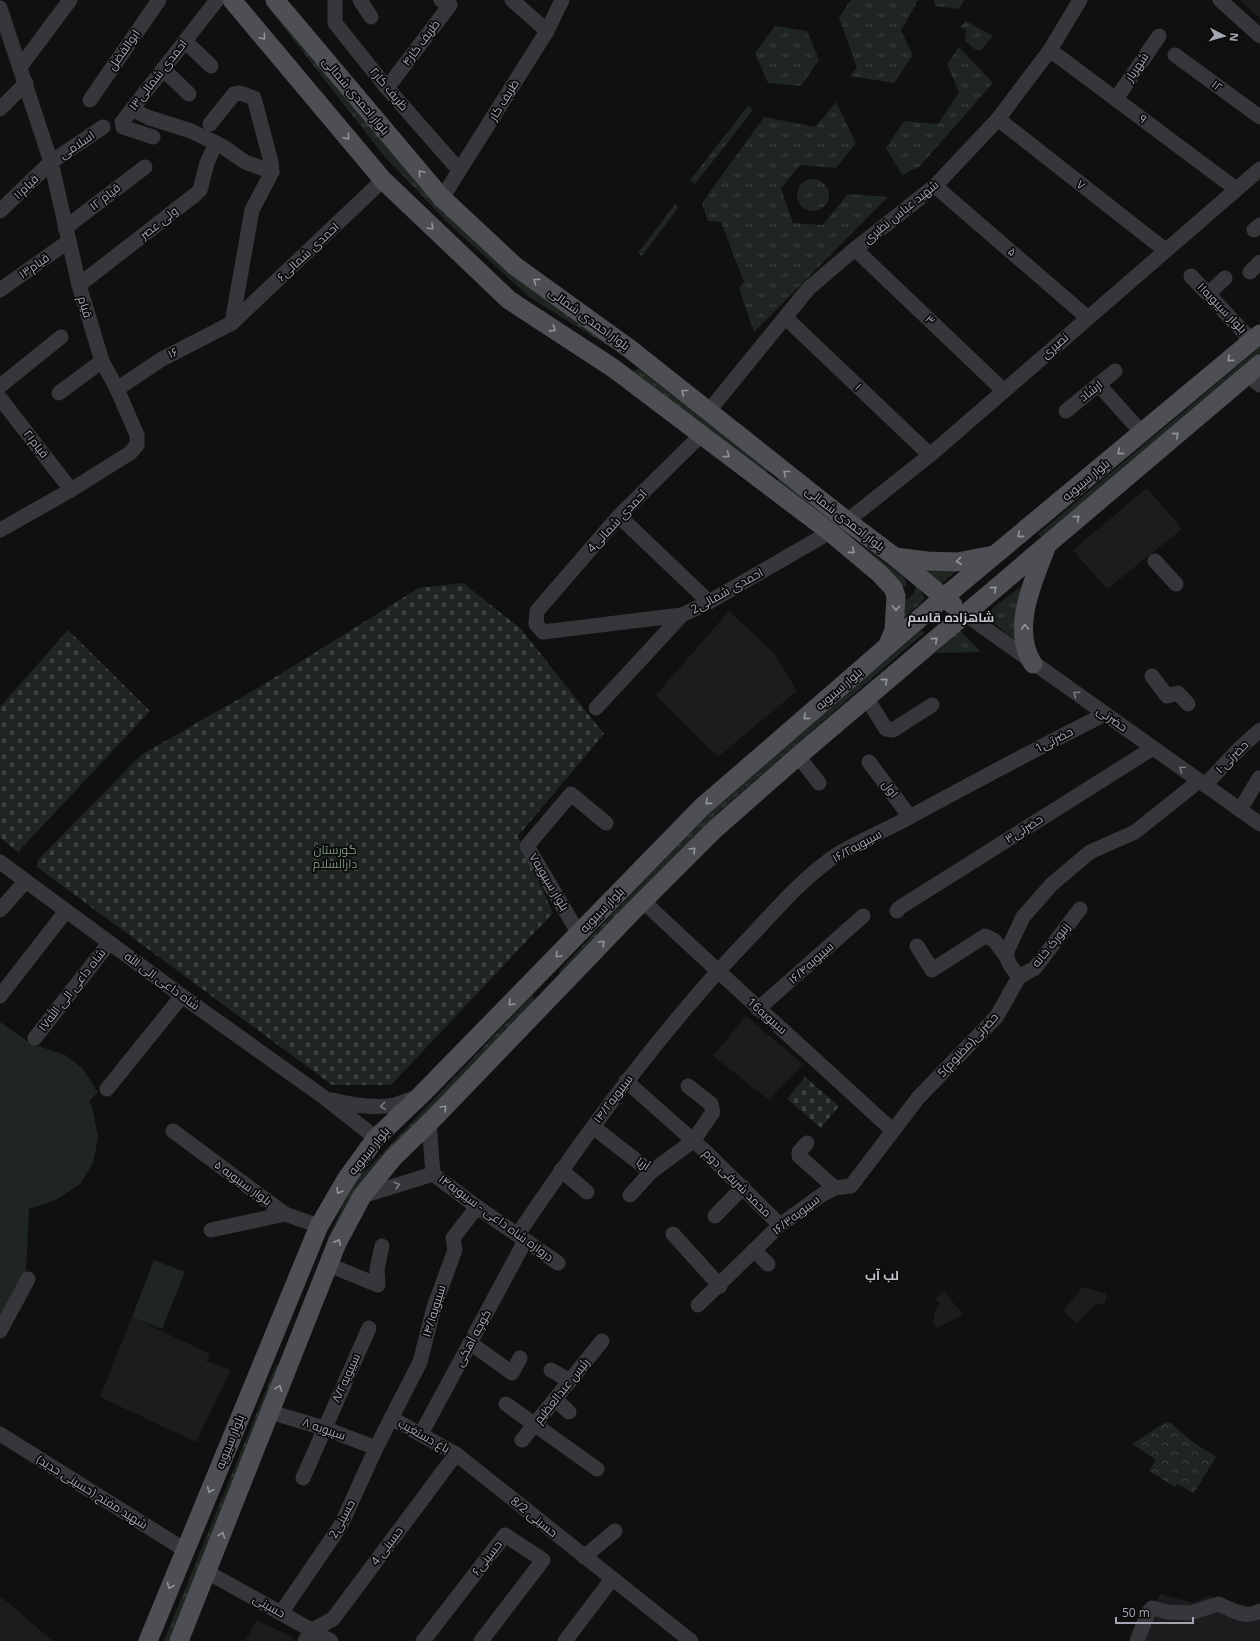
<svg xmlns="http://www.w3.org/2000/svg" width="1260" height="1641" viewBox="0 0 1260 1641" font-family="'Open Sans',Cairo,sans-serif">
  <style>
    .built { fill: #1c1c1e }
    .grass { fill: url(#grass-tufts) }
    .cemetery { fill: url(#cemetery-stones) }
    .park { fill: url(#park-crowns) }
    .pitch { fill: #1f2520 }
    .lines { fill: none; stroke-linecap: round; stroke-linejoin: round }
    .minor { stroke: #36373a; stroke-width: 15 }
    .major { stroke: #4e4f54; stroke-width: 19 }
    .oneway { stroke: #92959e }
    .oneway2 { stroke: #777a81 }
    .labels { text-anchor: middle; stroke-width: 3.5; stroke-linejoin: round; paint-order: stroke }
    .street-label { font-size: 12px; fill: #a3a6b0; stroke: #0b0b0c }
    .park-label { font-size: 12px; fill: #7b997f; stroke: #0b0b0c }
    .neighbourhood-label { font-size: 13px; font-weight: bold; fill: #c3c5cd; stroke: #0b0b0c }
  </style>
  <defs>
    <pattern id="grass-tufts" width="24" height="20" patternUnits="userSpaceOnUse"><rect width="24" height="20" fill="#1f2520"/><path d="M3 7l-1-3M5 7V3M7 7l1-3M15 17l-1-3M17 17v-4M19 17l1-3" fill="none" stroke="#3c423e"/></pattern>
    <pattern id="cemetery-stones" width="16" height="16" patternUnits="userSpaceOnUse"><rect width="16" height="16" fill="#1f2520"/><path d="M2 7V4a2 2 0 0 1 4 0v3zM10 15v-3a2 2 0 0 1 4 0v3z" fill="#3c423e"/></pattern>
    <pattern id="park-crowns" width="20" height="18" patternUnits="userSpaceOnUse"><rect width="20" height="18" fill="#1f2520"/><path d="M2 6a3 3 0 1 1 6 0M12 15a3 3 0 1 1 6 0" fill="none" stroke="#3c423e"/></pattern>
  </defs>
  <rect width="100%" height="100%" fill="#101011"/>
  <!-- built -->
  <g class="built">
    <path d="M 1240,0 L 1260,0 L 1260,18 Z"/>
    <path d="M 1147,488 L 1182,529 L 1107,589 L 1073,550 Z"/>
    <path d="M 729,611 L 774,653 L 797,691 L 718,757 L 656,695 Z"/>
    <path d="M 746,1016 L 803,1064 L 769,1100 L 713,1056 Z"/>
    <path d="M 1083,1287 L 1107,1294 L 1104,1305 L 1097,1303 L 1077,1323 L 1063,1311 Z"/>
    <path d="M 944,1291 L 963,1315 L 937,1328 L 933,1323 L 934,1316 L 936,1308 L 940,1303 L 935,1299 Z"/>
    <path d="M 132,1317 L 210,1354 L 206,1361 L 231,1370 L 196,1442 L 100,1397 Z"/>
    <path d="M 1160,1594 L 1193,1603 L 1209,1596 L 1256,1608 L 1260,1606 L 1260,1641 L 1138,1641 Z"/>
    <path d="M 0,1596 L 53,1641 L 0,1641 Z"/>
    <path d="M 257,1620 L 290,1636 L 295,1641 L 245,1641 Z"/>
  </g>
  <!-- grass -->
  <g class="grass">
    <path d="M 851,0 L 918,0 L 901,31 L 913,55 L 894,83 L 850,76 L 857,68 L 839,17 Z"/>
    <path d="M 934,0 L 964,0 L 959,9 L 935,6 Z"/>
    <path d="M 264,2 L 284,21 L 540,295 L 615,350 L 529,297 L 447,222 L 384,156 Z"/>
    <path d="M 966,21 L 993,36 L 981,50 L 976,50 L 965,41 L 966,30 L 960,27 Z"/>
    <path d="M 775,26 L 807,31 L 819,60 L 801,86 L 768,83 L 755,53 Z"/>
    <path d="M 959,47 L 993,83 L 919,167 L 902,175 L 886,148 L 904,121 L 938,124 L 959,92 L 947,64 Z"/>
    <path d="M 836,102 L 856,143 L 836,168 L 800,165 L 781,189 L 793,223 L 823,225 L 848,194 L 888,197 L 754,332 L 739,288 L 744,282 L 721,222 L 708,221 L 702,203 L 764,117 L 815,127 Z"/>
    <path d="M 748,106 L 753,110 L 695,184 L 690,180 Z"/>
    <circle cx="813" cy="195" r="16"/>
    <path d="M 675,204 L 678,208 L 642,256 L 638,253 Z"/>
    <path d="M 1260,347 L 1260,355 L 1041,537 L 1038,534 Z"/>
    <path d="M 639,369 L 769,470 L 765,474 L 633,371 Z"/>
    <path d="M 780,478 L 829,517 L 855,540 L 902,576 L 906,581 L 906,586 L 903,588 L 778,481 Z"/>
    <path d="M 959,568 L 939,586 L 918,570 Z"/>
    <path d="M 1029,580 L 1017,642 L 984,615 Z"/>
    <path d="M 917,584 L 925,599 L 899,622 L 899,599 L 909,599 L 914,592 Z"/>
    <path d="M 922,630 L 924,633 L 715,815 L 561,974 L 559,971 L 649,875 L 712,811 L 848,693 Z"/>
    <path d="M 960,630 L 981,652 L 936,653 Z"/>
    <path d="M 532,996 L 535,1000 L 357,1187 L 294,1330 L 329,1236 L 354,1183 Z"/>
    <path d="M 276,1365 L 281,1367 L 169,1641 L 164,1641 Z"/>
  </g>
  <!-- cemetery -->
  <g class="cemetery">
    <path d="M 463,583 L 521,629 L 604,734 L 518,836 L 553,913 L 391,1085 L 332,1085 L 37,867 L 38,860 L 141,755 L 261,686 L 419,588 Z"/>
    <path d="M 68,630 L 150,711 L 18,852 L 0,838 L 0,707 Z"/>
    <path d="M 805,1077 L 839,1106 L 821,1128 L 787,1099 Z"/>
  </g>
  <!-- park -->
  <path class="park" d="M 1166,1422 L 1171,1423 L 1190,1440 L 1216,1457 L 1194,1493 L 1177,1484 L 1175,1487 L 1149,1471 L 1156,1460 L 1132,1444 Z"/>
  <!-- pitch -->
  <g class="pitch">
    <path d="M 0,1022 L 30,1043 L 65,1055 L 82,1068 L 98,1092 L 89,1101 L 93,1110 L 98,1138 L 93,1163 L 80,1184 L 56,1200 L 29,1209 L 26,1274 L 0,1325 Z"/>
    <path d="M 154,1260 L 185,1272 L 162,1329 L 132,1317 Z"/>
  </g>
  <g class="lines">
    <!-- minor -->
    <g class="minor">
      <path d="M 335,0 L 335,23 L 387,88 L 459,170"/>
      <path d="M 360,0 L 371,17"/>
      <path d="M 512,0 L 547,31"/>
      <path d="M 1220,0 L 1260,36"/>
      <path d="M 0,8 L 51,162 L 79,285 L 102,361 L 117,389 L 137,435 L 137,445 L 130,453 L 71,490 L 0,530"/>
      <path d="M 185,41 L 211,66"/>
      <path d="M 1050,50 L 1236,189"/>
      <path d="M 1175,55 L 1260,117"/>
      <path d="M 20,67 L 70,0"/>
      <path d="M 163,69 L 189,94"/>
      <path d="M 387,88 L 450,5 L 441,0"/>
      <path d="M 1116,99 L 1159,36"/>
      <path d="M 90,100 L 159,0"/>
      <path d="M 0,109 L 26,83"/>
      <path d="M 132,109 L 147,117 L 191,131 L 222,146 L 245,162 L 272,172"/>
      <path d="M 998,119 L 1165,250"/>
      <path d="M 210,124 L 234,94 L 240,93 L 254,98 L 271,162 L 272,172 L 252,210 L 232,323"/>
      <path d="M 153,137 L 123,127 L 122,122 L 217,0"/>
      <path d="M 935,186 L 1088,318"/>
      <path d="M 442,198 L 547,31 L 562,0"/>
      <path d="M 0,211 L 51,162 L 103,127"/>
      <path d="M 65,228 L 145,167"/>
      <path d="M 1254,230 L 1260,225"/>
      <path d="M 855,249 L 1004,391"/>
      <path d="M 1250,272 L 1260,262"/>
      <path d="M 1191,276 L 1252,341"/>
      <path d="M 79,285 L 196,194 L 200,190 L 207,163 L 216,143"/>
      <path d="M 0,290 L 69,241"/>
      <path d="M 1208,294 L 1225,278"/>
      <path d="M 786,318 L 930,455"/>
      <path d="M 1247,375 L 1260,385"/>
      <path d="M 1099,385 L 1142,433"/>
      <path d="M 0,386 L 61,337"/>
      <path d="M 117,389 L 162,359 L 232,323 L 383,180"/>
      <path d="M 59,393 L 102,361"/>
      <path d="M 0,398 L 71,490"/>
      <path d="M 1066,411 L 1115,371"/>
      <path d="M 708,412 L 809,288 L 855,249 L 935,186 L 998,119 L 1050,50 L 1080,0"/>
      <path d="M 701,435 L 619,516 L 537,611 L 536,624 L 543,632 L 682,615 L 709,602 L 830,532"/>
      <path d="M 619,516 L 709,602"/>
      <path d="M 847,521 L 930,455 L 1260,169"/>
      <path d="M 1155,561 L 1176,584"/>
      <path d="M 965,614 L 1260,824"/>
      <path d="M 1152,676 L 1167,696 L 1178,693 L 1188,704"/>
      <path d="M 866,697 L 886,729 L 893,730 L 932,705"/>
      <path d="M 596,708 L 682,615"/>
      <path d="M 798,756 L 819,783"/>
      <path d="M 869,762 L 910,817"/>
      <path d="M 1205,785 L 1241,747 L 1260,730"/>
      <path d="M 1240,810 L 1259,778 L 1260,779"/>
      <path d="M 0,862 L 182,996 L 325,1098 L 376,1138"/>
      <path d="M 643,901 C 725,979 810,1054 893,1131"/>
      <path d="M 0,910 L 26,881"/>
      <path d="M 897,911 L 899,908 L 1153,748"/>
      <path d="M 579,934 L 527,846 L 571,794 L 606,823"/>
      <path d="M 917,946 L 932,970 L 985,936 L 994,940 L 1006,956"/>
      <path d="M 1019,977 L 1035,968 L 1080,909"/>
      <path d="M 0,996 L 66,911"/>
      <path d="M 758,1009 L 863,916"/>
      <path d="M 35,1038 L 109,943"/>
      <path d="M 626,1081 L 705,1151 L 780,1225"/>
      <path d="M 107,1089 L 182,996"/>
      <path d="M 332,1100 C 352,1105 373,1109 394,1105 C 402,1103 410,1099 418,1097"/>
      <path d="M 429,1122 L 433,1174"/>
      <path d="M 593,1127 L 651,1172"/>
      <path d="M 173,1131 L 285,1214 L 319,1226"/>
      <path d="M 807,1143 L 799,1152 L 799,1156 L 835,1188"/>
      <path d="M 561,1170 L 587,1192"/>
      <path d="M 433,1174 L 477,1207 L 558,1263"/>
      <path d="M 630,1195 L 651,1172 L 693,1141 L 713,1112 L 711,1104 L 688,1086"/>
      <path d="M 362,1196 L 433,1174"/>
      <path d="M 715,1216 L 743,1187"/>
      <path d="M 211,1230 L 285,1214"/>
      <path d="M 518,1234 C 589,1129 664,1026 753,934 C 779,906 805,876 838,854 C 859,841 884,831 906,819 C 972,783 1038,748 1105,714"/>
      <path d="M 673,1234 L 720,1286"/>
      <path d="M 754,1250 L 768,1264"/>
      <path d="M 329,1265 L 378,1285 L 377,1269 L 382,1246"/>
      <path d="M 698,1305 L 780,1225 L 823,1194 L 835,1188 L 851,1186 L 918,1098 L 997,1016 L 1019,977 C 1013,969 1005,961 1007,951 L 1023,917 L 1052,884 L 1090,852 L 1135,832 L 1199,781"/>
      <path d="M 0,1331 L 28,1279"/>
      <path d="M 470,1343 L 512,1373 L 520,1358"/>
      <path d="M 551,1370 L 570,1381"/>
      <path d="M 555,1399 L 569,1412"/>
      <path d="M 506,1404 L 597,1469"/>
      <path d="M 270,1412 L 324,1428 L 376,1448"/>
      <path d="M 391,1418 L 456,1454 L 691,1641"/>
      <path d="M 0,1434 L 185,1550"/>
      <path d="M 421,1434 L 525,1241"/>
      <path d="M 522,1440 L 602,1341"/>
      <path d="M 303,1478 L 369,1328"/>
      <path d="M 584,1557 L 615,1531"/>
      <path d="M 207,1572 L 331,1641"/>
      <path d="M 281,1613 L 341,1525 L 376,1448 L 420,1362 L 434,1307 L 455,1250 L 453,1238 L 477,1207"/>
      <path d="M 305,1641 L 312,1630 L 333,1619 L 456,1454"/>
      <path d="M 423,1641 L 505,1535 L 543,1560 L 481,1641"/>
      <path d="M 565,1641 L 612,1579"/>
      <path d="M 1137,1641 L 1148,1613 L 1152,1608 L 1167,1612 L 1191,1613 L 1218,1604 C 1233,1609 1243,1620 1260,1611"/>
    </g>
    <!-- major -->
    <g class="major">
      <path d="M 232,0 L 383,180 L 509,300 L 613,368 L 830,532 L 880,574 L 893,588 L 896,596 L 894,630 L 888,645"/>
      <path d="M 275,0 L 442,198 L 515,266 L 630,349 L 847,521 L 895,557 L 953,605"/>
      <path d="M 895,557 L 927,561 L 957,562 L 994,555"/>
      <path d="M 1033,664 C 1010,628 1034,580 1047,545"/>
      <path d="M 148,1641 L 319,1226 L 347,1178 L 376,1138 L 420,1096 L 702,807 L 943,598 L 1260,334"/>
      <path d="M 179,1641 L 337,1243 L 362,1196 L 393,1158 L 435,1117 L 635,909 L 715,829 L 798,756 L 1260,364"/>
    </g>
  </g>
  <!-- one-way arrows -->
  <defs><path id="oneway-chevron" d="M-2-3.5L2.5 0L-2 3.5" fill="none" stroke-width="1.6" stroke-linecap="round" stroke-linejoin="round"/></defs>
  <g class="oneway">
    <use href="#oneway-chevron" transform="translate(263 37) rotate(50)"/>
    <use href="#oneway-chevron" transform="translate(347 137) rotate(50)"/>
    <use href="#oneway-chevron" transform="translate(421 173) rotate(-130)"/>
    <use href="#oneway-chevron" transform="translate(431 227) rotate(43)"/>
    <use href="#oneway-chevron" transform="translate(536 281) rotate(-144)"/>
    <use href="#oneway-chevron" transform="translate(553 329) rotate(33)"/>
    <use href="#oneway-chevron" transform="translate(1230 359) rotate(140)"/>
    <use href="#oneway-chevron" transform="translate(684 392) rotate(-141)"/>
    <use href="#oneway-chevron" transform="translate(1176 435) rotate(-40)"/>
    <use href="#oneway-chevron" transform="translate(1120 452) rotate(140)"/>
    <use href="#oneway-chevron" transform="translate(727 455) rotate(37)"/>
    <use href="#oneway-chevron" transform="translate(786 473) rotate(-142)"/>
    <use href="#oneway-chevron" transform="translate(1077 518) rotate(-40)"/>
    <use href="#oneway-chevron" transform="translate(1020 535) rotate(140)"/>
    <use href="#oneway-chevron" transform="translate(852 551) rotate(40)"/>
    <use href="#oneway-chevron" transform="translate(959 561) rotate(174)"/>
    <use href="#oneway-chevron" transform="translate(994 589) rotate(-41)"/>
    <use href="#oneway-chevron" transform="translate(896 608) rotate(91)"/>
    <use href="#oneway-chevron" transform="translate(1025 627) rotate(-91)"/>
    <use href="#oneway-chevron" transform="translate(935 640) rotate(-40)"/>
    <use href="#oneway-chevron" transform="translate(885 681) rotate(-40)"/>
    <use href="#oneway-chevron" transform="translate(806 717) rotate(139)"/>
    <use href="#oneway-chevron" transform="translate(708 802) rotate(140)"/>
    <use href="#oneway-chevron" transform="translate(693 850) rotate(-45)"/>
    <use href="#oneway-chevron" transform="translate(602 943) rotate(-46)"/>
    <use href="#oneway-chevron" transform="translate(558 955) rotate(135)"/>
    <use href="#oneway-chevron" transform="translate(511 1003) rotate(134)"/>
    <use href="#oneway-chevron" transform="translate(444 1108) rotate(-46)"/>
    <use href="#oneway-chevron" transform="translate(339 1191) rotate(120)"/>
    <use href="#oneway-chevron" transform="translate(338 1242) rotate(-65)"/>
    <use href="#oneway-chevron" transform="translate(279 1388) rotate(-69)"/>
    <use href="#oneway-chevron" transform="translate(210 1490) rotate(113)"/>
    <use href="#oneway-chevron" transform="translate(222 1535) rotate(-69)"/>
    <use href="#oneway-chevron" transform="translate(170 1586) rotate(112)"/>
  </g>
  <g class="oneway2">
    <use href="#oneway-chevron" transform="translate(1076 694) rotate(-145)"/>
    <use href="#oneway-chevron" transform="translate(1182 769) rotate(-145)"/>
    <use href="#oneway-chevron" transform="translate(383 1106) rotate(175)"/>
    <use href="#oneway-chevron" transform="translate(397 1185) rotate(-17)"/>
  </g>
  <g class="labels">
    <!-- street labels -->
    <g class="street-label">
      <text transform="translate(421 43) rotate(-53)" y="4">ظریف کار۴</text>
      <text transform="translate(124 50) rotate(-55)" y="4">ابوالفضل</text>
      <text transform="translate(1137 67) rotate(-56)" y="4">شهریار</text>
      <text transform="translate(158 75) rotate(-52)" y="4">احمدی شمالی۱۳</text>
      <text transform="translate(1217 86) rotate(36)" y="4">۱۲</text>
      <text transform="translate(389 89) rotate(50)" y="4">۲ظریف کار</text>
      <text transform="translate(356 96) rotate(50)" y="4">بلوار احمدی شمالی</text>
      <text transform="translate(504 100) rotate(-58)" y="4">ظریف کار</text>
      <text transform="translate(1143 119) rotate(37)" y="4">۹</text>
      <text transform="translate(77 145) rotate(-34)" y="4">اسلامی</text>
      <text transform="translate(1081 185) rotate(38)" y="4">۷</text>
      <text transform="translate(26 187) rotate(-44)" y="4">قیام۱۱</text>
      <text transform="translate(105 197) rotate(-38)" y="4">قیام ۱۲</text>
      <text transform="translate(901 212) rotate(-39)" y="4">شهید عباس نظیری</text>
      <text transform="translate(159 223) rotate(-38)" y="4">ولی عصر</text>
      <text transform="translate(308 252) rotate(-43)" y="4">احمدی شمالی۶</text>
      <text transform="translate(1012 252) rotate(41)" y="4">۵</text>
      <text transform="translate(34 266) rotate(-35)" y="4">قیام۱۳</text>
      <text transform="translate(85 307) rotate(72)" y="4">قیام</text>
      <text transform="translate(1222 308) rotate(46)" y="4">بلوار سیبویه۱۱</text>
      <text transform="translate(589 319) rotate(36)" y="4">بلوار احمدی شمالی</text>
      <text transform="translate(930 320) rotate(44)" y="4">۳</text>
      <text transform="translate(1055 346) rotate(-41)" y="4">نصیری</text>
      <text transform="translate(173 353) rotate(-27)" y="4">۱۶</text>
      <text transform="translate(858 387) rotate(44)" y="4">۱</text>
      <text transform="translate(1091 391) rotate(-38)" y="4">ارشاد</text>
      <text transform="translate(36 444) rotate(52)" y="4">قیام۲۱</text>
      <text transform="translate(1086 480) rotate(-40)" y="4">بلوار سیبویه</text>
      <text transform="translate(845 519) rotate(38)" y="4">بلوار احمدی شمالی</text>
      <text transform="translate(617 521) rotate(-47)" y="4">4احمدی شمالی</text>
      <text transform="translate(727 591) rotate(-29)" y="4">2احمدی شمالی</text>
      <text transform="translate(839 689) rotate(-41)" y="4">بلوار سیبویه</text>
      <text transform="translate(1112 719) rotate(35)" y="4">حضرتی</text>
      <text transform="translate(1054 740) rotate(-27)" y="4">1حضرتی</text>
      <text transform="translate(1232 757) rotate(-45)" y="4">حضرتی۱۰</text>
      <text transform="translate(890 789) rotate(53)" y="4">اول</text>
      <text transform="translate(1024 829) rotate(-32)" y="4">حضرتی۳</text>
      <text transform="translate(857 846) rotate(-29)" y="4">سیبویه۱۶/۲</text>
      <text transform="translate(549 882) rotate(59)" y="4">بلوار سیبویه۷</text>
      <text transform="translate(602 910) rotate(-46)" y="4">بلوار سیبویه</text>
      <text transform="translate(1051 945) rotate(-51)" y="4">زنبورک خانه</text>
      <text transform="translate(811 963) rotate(-42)" y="4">سیبویه۱۶/۴</text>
      <text transform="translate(162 981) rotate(36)" y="4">شاه داعی الی الله</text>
      <text transform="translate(72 990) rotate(-52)" y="4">شاه داعی الی الله۱۷</text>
      <text transform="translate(767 1016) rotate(41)" y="4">سیبویه16</text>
      <text transform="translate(968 1045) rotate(-47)" y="4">5حضرتی(مظلوم)</text>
      <text transform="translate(613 1099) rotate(-53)" y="4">سیبویه۱۴/۲</text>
      <text transform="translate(369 1151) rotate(-51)" y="4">بلوار سیبویه</text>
      <text transform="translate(643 1164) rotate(34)" y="4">آریا</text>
      <text transform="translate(243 1183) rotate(36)" y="4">بلوار سیبویه ۵</text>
      <text transform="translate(737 1183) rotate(45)" y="4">محمد شریفی دوم</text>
      <text transform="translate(796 1215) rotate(-38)" y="4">سیبویه۱۶/۳</text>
      <text transform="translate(496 1218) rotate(36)" y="4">دروازه شاه داعی - سیبویه۱۴</text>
      <text transform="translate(434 1311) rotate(-73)" y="4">سیبویه۱۴/۱</text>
      <text transform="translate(473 1338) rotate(-62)" y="4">کوچه آهکی</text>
      <text transform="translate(346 1378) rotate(-66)" y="4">سیبویه۸/۲</text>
      <text transform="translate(562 1391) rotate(-51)" y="4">رئیس عبدالعظیم</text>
      <text transform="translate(324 1429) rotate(19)" y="4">سیبویه ۸</text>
      <text transform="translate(424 1436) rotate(29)" y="4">باغ دستغیب</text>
      <text transform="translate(230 1442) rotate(-68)" y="4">بلوار سیبویه</text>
      <text transform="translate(92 1492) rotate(32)" y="4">شهید مفتح (حسینی جدید)</text>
      <text transform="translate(534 1517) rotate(39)" y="4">8/2 حسینی</text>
      <text transform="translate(342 1519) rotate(-62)" y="4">حسینی2</text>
      <text transform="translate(387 1546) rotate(-53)" y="4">حسینی 4</text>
      <text transform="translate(487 1558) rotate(-52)" y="4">حسینی۶</text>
      <text transform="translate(269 1606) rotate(29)" y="4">حسینی</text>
    </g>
    <!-- park labels -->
    <g class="park-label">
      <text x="335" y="854">گورستان<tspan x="335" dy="14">دارالسلام</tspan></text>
    </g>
    <!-- neighbourhood labels -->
    <g class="neighbourhood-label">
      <text x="951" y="622">شاهزاده قاسم</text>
      <text x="882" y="1280">لب آب</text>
    </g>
  </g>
  <!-- north arrow -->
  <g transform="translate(1224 36) rotate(96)" stroke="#0b0b0c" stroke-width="3" paint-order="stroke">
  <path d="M0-3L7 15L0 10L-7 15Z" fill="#a3a6b0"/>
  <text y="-6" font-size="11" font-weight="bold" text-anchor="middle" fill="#a3a6b0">N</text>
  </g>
  <!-- scale -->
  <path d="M1116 1617v6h77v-6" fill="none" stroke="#a3a6b0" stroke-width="2"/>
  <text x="1122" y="1617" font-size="12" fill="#a3a6b0" stroke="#0b0b0c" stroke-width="3" paint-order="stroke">50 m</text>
</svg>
